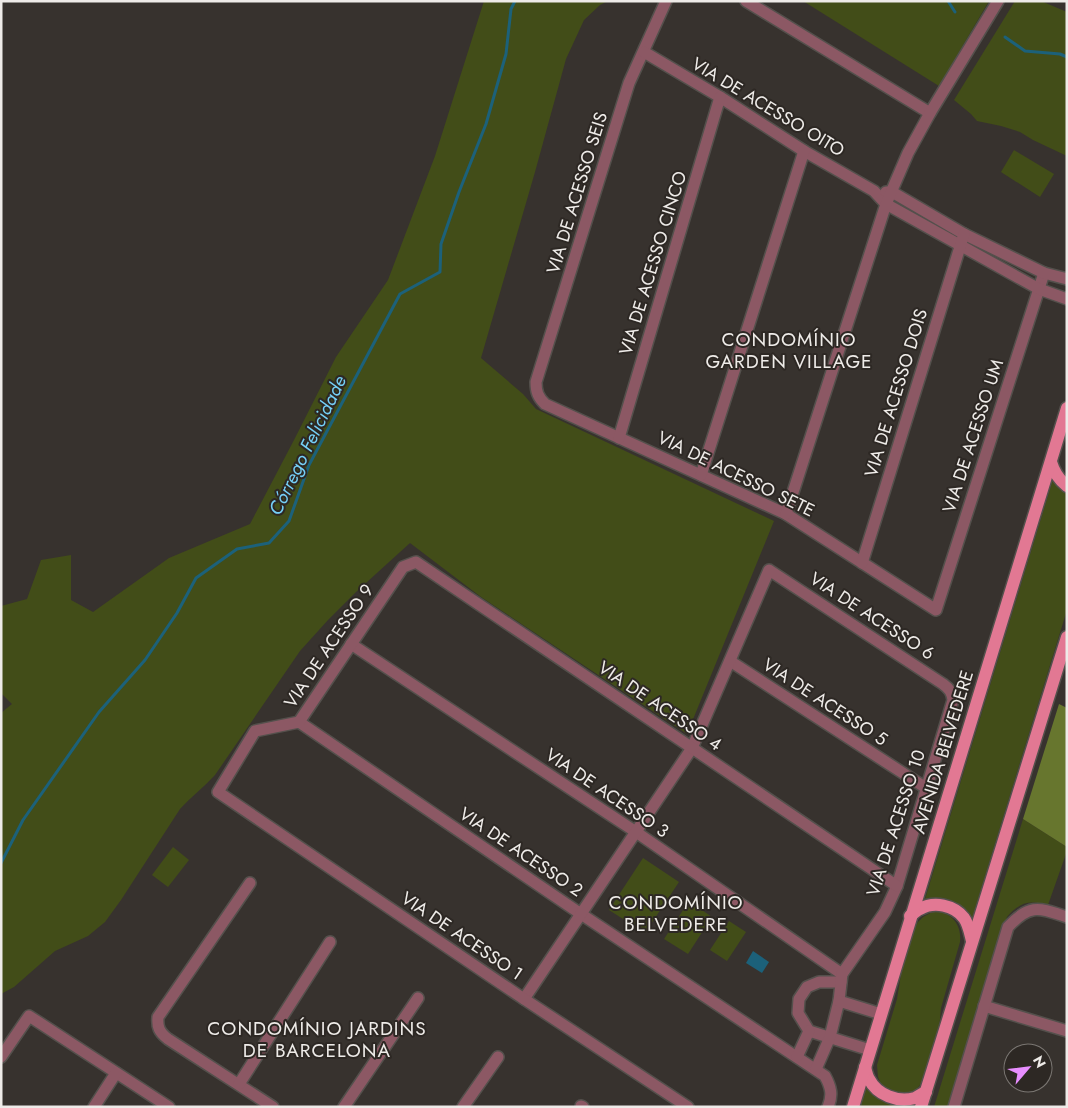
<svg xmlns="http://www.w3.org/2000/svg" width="1068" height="1108" viewBox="0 0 1068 1108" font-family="Jost,sans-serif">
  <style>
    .green { fill: #424d18 }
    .forest { fill: #67762e }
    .water { fill: #1c617a }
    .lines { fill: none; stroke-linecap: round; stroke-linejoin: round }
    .stream { stroke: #1c617a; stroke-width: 3 }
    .street-casing { stroke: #54504c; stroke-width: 14 }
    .primary-casing { stroke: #54504c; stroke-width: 15 }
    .street { stroke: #8c5864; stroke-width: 11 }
    .primary { stroke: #e27893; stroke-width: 12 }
    .labels { text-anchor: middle; stroke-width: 4; stroke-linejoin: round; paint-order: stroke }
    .street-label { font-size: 18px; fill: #eeebe8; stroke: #2d2824 }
    .neighbourhood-label { font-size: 19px; letter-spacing: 1px; fill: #eeebe8; stroke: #2d2824 }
    .water-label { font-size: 19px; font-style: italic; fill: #75cff6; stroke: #2d2824 }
  </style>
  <rect width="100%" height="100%" fill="#37322e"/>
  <!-- green -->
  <g class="green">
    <path d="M 484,1 L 608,1 L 600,5 L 584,20 L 566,59 L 535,172 L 481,358 L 523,394 L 536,409 L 774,521 L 687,734 L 481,597 L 410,543 L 356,592 L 328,620 L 300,651 L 215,775 C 204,787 191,797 180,809 L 121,900 L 105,922 L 88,936 L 55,951 L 14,987 L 1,994 L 1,713 L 12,704 L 1,693 L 1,606 L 27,599 L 41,560 L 71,555 L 71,600 L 93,612 L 169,558 L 250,524 L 294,440 L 336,357 L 388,280 L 435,156 Z"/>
    <path d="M 803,1 L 989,1 L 939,86 Z"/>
    <path d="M 1015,1 L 1041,1 L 1067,12 L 1067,156 L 1033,140 L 1020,132 L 1001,126 L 977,121 L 971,114 L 954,100 Z"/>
    <path d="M 1014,150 L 1054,174 L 1040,197 L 1001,172 Z"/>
    <path d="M 1053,479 L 1064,492 L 1067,493 L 1067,610 L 971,922 C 955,903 952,897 925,899 Z"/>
    <path d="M 1023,819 L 1067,847 L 1067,851 L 1048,905 C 1029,900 1020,902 1007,917 L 948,1107 L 934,1107 Z"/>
    <path d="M 173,847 L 189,860 L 168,887 L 152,875 Z"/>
    <path d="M 643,858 L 679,882 L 645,933 L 609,910 Z"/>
    <path d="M 689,901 L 712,917 L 688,954 L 664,939 Z"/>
    <path d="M 934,911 C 952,912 962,925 960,942 L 941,1008 L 939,1030 L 924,1079 L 917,1089 L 911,1093 L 904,1094 L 897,1094 L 884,1087 L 881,1084 L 878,1077 L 877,1065 L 897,999 L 902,968 L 914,929 L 918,922 L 923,917 Z"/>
    <path d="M 729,921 L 746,932 L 727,961 L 710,950 Z"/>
    <path d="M 867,1085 C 883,1102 892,1108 916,1104 L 916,1107 L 860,1107 Z"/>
  </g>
  <!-- forest -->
  <path class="forest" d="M 1059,704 L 1067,708 L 1067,847 L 1023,819 Z"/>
  <!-- water -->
  <path class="water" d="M 753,951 L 769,962 L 762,973 L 746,963 Z"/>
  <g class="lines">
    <!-- stream -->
    <g class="stream">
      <path d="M 948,1 L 955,12"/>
      <path d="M 1005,37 L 1025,51 L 1060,54 L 1067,57"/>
      <path d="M 1,863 L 23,820 L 99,712 L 145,660 L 177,613 L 196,578 L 237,549 L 269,543 L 289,521 L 309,465 L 400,294 L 440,272 L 441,244 L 459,192 L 486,124 L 506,54 L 511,9 L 515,1"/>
    </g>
    <!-- street casing -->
    <g class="street-casing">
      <g id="street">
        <path d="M 666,1 L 629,83 L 536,382 C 536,392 538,397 545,404 L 786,514 L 936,610 L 1044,273"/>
        <path d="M 746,1 L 930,113"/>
        <path d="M 644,52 L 720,97 L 804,151 L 874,191 L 886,204 L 1039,289 L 1067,299"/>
        <path d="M 886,192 L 892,192 L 964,234 L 1044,273 L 1067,279"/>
        <path d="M 619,438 L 720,97"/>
        <path d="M 701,475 L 804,151"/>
        <path d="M 786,514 L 886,204 L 908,153 L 930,113 L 998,1"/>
        <path d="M 862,563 L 964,234"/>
        <path d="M 351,644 L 636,832 L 842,974"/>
        <path d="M 730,661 L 926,788"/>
        <path d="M 299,722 L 581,914 L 825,1076 C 831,1087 833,1095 828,1107"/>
        <path d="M 250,883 L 158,1017 C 157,1027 159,1032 168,1039 L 273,1107"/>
        <path d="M 841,982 L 819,982 L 807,987 L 799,999 L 798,1013 L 809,1031 L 870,1050"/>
        <path d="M 524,999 L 692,748 L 769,570 L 943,684 C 950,689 952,693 953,700 L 897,886 L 885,912 L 842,974 L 839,1001 L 830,1037 L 816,1069"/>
        <path d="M 839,1001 L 881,1014"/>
        <path d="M 984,1006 L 1067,1031"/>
        <path d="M 1,1057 L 29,1016 L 169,1107"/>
        <path d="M 797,1057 L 809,1031"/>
        <path d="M 239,1084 L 330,942"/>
        <path d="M 94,1107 L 116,1073"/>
        <path d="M 344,1107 L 418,998"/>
        <path d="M 463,1107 L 498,1057"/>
        <path d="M 581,1107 L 581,1106 L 583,1107"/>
        <path d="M 688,1107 L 524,999 L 218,792 L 255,731 L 299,722 L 403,567 L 416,562 L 897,886"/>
        <path d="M 954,1107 L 1008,927 C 1030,903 1039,908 1067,917"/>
      </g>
    </g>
    <!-- primary casing -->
    <g class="primary-casing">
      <g id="primary">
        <path d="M 1051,462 C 1054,472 1058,479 1067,486"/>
        <path d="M 910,916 C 913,914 917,910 920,909 C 934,901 954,905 964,918 C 969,925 970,934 972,941"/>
        <path d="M 865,1067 C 866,1071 867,1076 869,1079 C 877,1095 898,1103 915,1098 C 919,1096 922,1093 926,1092"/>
        <path d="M 853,1107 L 1067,408"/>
        <path d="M 921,1107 L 1067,637"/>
      </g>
    </g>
    <!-- street -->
    <use href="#street" class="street"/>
    <!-- primary -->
    <use href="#primary" class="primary"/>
  </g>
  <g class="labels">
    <!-- street labels -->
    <g class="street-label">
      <text transform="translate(768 107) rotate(31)" y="6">VIA DE ACESSO OITO</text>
      <text transform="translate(577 193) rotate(-73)" y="6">VIA DE ACESSO SEIS</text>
      <text transform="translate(653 263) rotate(-73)" y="6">VIA DE ACESSO CINCO</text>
      <text transform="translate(896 393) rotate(-73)" y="6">VIA DE ACESSO DOIS</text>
      <text transform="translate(973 436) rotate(-72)" y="6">VIA DE ACESSO UM</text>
      <text transform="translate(736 474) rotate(26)" y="6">VIA DE ACESSO SETE</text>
      <text transform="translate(872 616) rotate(33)" y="6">VIA DE ACESSO 6</text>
      <text transform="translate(329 646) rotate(-56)" y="6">VIA DE ACESSO 9</text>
      <text transform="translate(825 702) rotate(33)" y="6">VIA DE ACESSO 5</text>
      <text transform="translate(660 706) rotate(34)" y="6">VIA DE ACESSO 4</text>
      <text transform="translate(943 752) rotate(-73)" y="6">AVENIDA BELVEDERE</text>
      <text transform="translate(607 793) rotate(34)" y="6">VIA DE ACESSO 3</text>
      <text transform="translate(896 823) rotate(-72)" y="6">VIA DE ACESSO 10</text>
      <text transform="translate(521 852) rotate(34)" y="6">VIA DE ACESSO 2</text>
      <text transform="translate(462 936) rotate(34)" y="6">VIA DE ACESSO 1</text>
    </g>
    <!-- neighbourhood labels -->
    <g class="neighbourhood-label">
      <text x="789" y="346">CONDOMÍNIO<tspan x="789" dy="22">GARDEN VILLAGE</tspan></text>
      <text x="676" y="909">CONDOMÍNIO<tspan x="676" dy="22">BELVEDERE</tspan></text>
      <text x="317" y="1035">CONDOMÍNIO JARDINS<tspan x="317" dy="22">DE BARCELONA</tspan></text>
    </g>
    <!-- water labels -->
    <g class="water-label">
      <text transform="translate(307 445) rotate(-64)" y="7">Córrego Felicidade</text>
    </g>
  </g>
  <!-- border -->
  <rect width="1068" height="1108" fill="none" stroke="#eeebe8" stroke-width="5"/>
  <!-- north arrow -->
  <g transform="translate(1028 1068) rotate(62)"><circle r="24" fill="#2d2824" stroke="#7a7672"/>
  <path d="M0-4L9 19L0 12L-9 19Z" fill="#e88eff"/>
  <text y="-8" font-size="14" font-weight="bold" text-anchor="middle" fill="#eeebe8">N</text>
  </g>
</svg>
